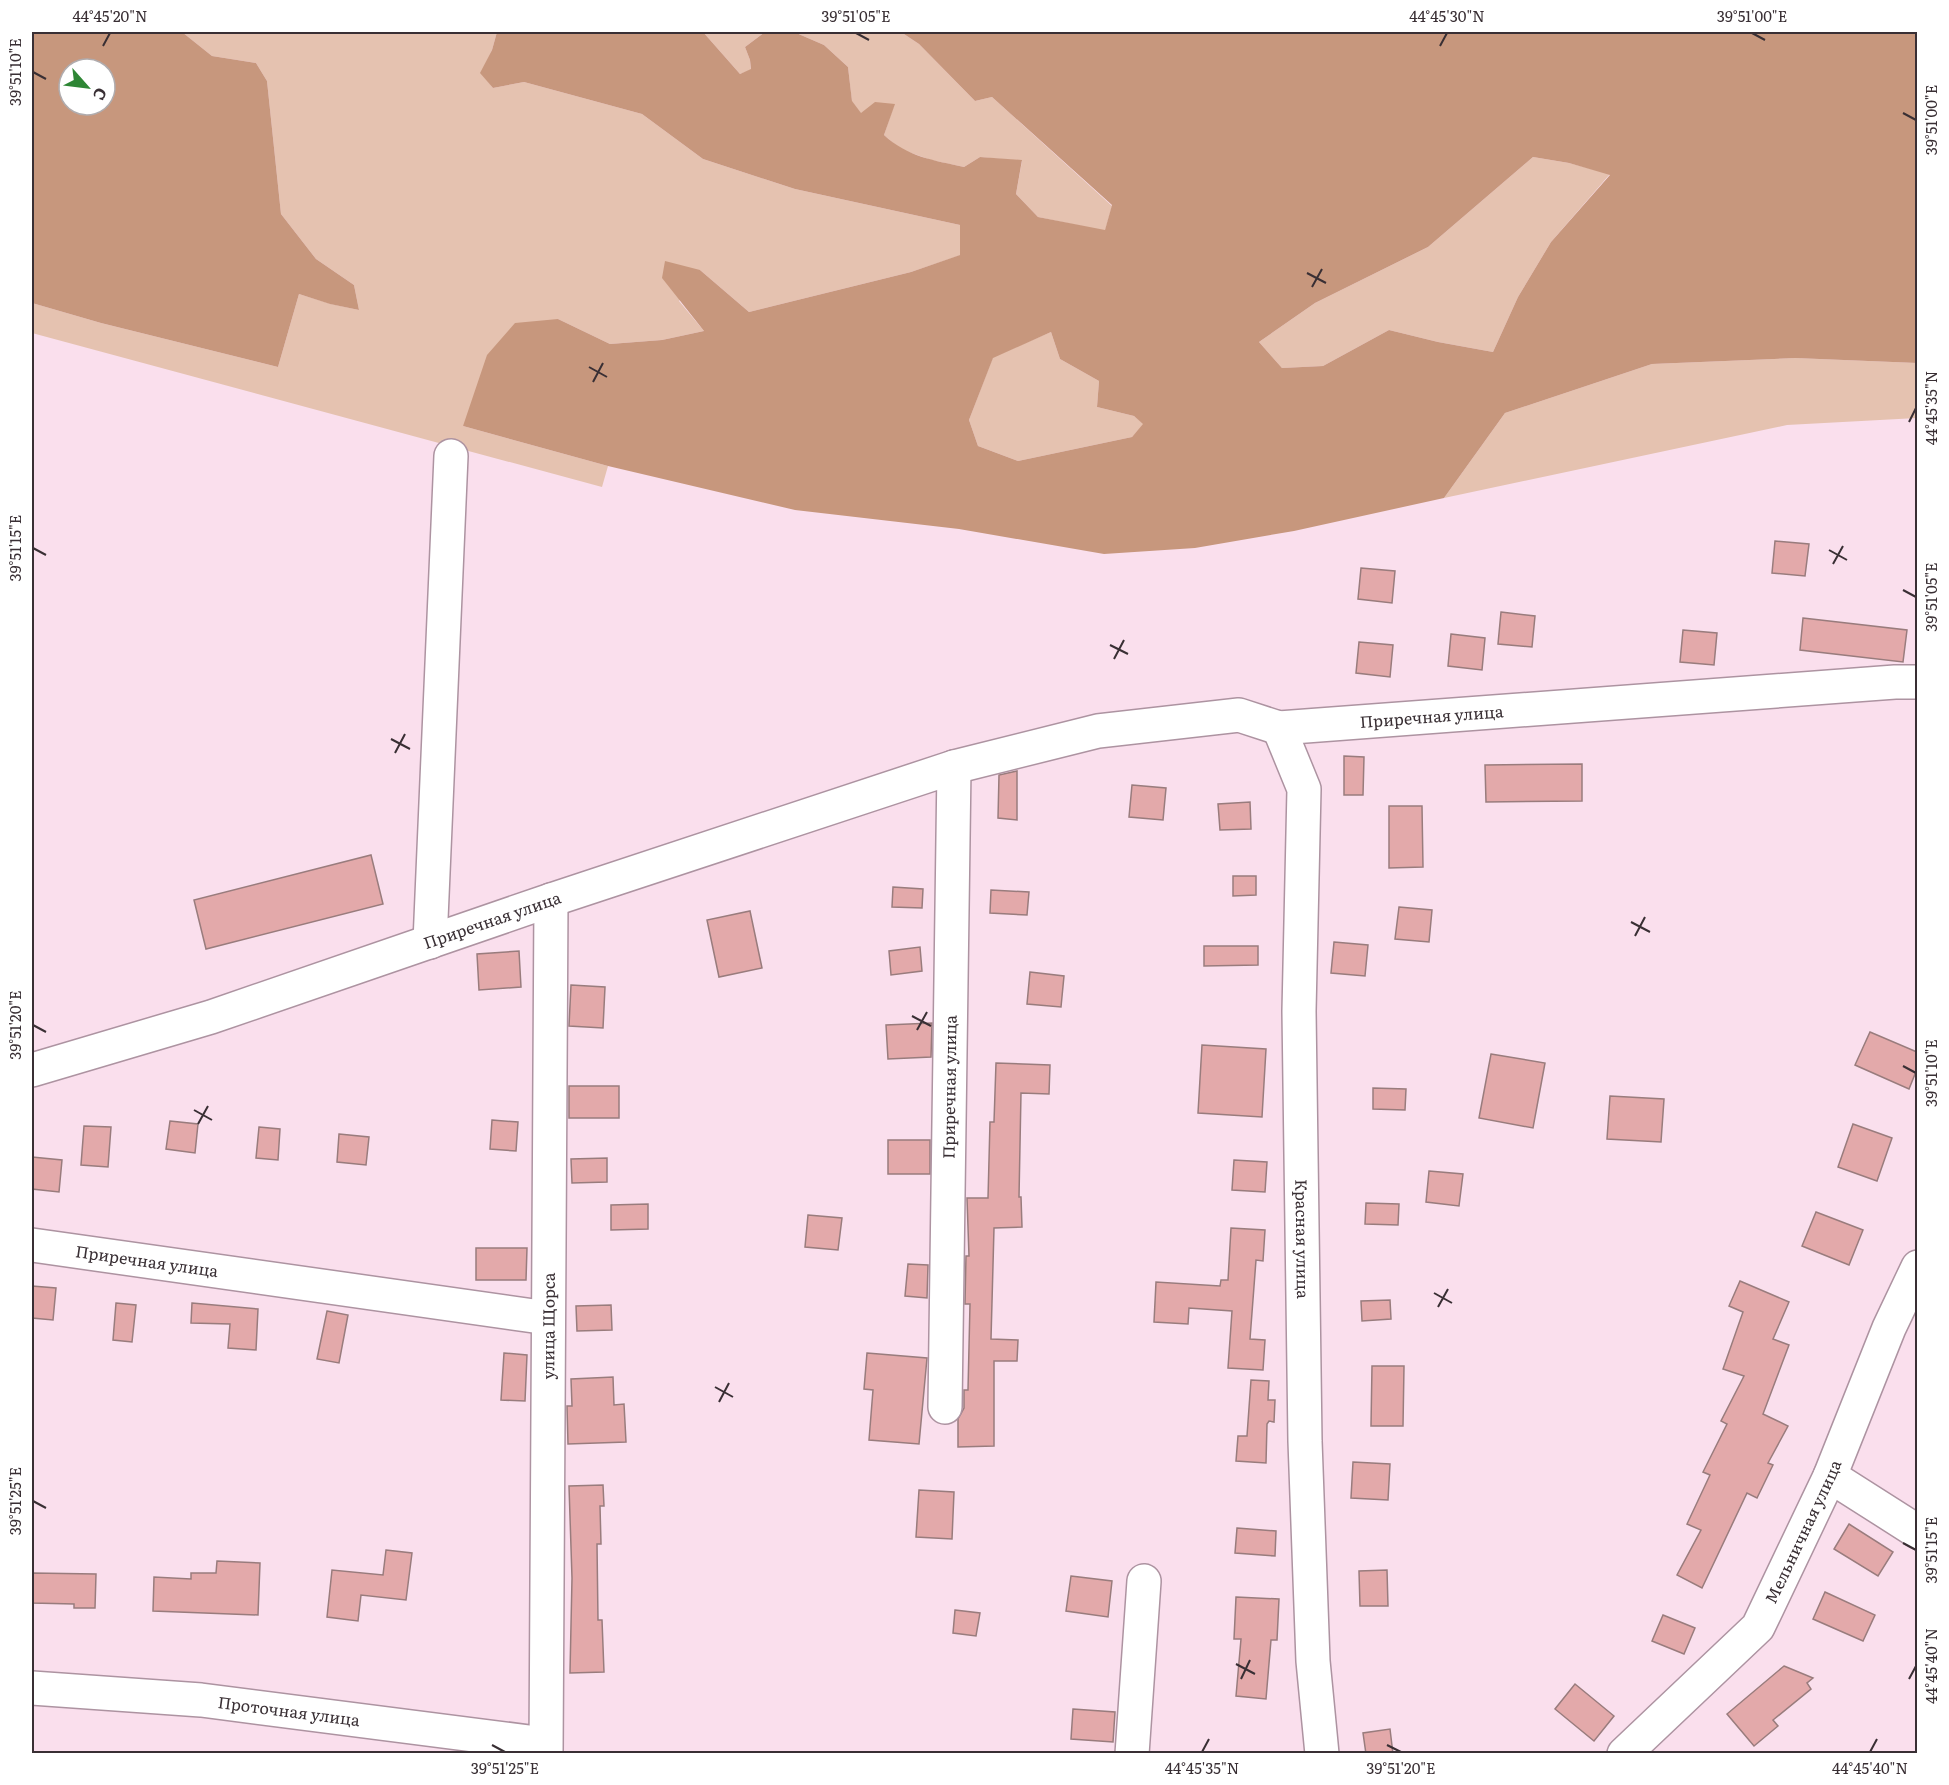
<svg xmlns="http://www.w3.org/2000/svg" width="1949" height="1785" viewBox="0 0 1949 1785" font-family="Literata,serif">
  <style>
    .green { fill: #e5c2b0 }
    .forest { fill: #c7977d; fill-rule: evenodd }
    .building { fill: #e3a9aa; stroke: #997c7d; stroke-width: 1.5 }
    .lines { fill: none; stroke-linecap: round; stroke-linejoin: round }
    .minor-casing { stroke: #ad93a1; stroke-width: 36 }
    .minor { stroke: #fff; stroke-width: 33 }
    .ticks { fill: none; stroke: #392f34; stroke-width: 2 }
    .labels { text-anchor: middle; stroke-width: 5; stroke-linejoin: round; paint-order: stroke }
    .street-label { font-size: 16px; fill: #392f34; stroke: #fff }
    .neatline { fill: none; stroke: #392f34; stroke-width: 2 }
    .ticks-label { font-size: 15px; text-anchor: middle; fill: #392f34 }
  </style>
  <rect width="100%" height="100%" fill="#fadfed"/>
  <!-- green -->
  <g class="green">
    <path d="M 182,32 L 497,32 L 492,50 L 481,73 L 493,88 L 524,82 L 642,114 L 703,159 L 795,189 L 960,225 L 961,255 L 911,272 L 749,312 L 700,270 L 679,301 L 704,331 L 662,340 L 610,344 L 558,319 L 463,426 L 608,466 L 602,487 L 32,333 L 32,303 L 101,323 L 278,367 L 299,294 L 331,304 L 359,310 L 354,285 L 316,259 L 281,214 L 267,81 L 256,63 L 212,56 Z"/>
    <path d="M 703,32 L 765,32 L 745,47 L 750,60 L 751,70 L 740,74 Z"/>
    <path d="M 794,32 L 901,32 L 919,44 L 975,101 L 992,97 L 1112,206 L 1105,231 L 1038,217 L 1016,194 L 1022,161 L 980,157 L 964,167 L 931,160 L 900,149 L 884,135 L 894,105 L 861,114 L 852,102 L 848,67 L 824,45 Z"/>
    <path d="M 1533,157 L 1569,163 L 1610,174 L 1551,242 L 1518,297 L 1493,352 L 1438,342 L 1389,330 L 1323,366 L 1282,368 L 1259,342 L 1315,303 L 1428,247 Z"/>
    <path d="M 1051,332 L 1060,359 L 1099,381 L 1097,407 L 1134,416 L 1144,424 L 1132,437 L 1018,461 L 978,446 L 969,420 L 993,357 Z"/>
    <path d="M 1795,358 L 1917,363 L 1917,418 L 1787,425 L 1444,498 L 1505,413 L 1652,364 Z"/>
  </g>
  <!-- forest -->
  <g class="forest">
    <path d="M 32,32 L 182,32 L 212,56 L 256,63 L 267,81 L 281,214 L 316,259 L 354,285 L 359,310 L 330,304 L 299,294 L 278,367 L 101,323 L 32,303 ZM 69,69 L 105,69 L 105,105 L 69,105 Z"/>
    <path d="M 497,32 L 703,32 L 740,74 L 751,69 L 750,60 L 745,47 L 765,32 L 794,32 L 824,45 L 848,67 L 852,101 L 861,113 L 875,102 L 895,104 L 884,135 C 908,157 933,160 964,167 L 980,157 L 1022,160 L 1016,194 L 1038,217 L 1105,230 L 1112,205 L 992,97 L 975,101 L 919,44 L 901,32 L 1917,32 L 1917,363 L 1795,358 L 1652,364 L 1505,413 L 1444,498 L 1294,531 L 1195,548 L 1104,554 L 959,529 L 795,510 L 608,466 L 463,426 L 487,355 L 515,323 L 558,319 L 610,344 L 662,340 L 704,331 L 662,278 L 665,261 L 700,270 L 749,312 L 911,272 L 960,255 L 960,225 L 795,189 L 703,159 L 642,114 L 524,82 L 493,88 L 480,73 L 492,50 ZM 1533,157 L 1569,163 L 1610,175 L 1551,242 L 1518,297 L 1493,352 L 1438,342 L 1389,330 L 1323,366 L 1282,368 L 1259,342 L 1315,303 L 1428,247 ZM 1051,332 L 1060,359 L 1099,381 L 1097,407 L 1134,416 L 1143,424 L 1132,437 L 1018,461 L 978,446 L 969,420 L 993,358 Z"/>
  </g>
  <!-- building -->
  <g class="building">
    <path d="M 1775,541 L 1809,544 L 1805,576 L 1772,573 Z"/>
    <path d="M 1361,568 L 1395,571 L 1392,603 L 1358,599 Z"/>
    <path d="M 1501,612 L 1535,616 L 1532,647 L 1498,644 Z"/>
    <path d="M 1803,618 L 1907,630 L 1903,662 L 1800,650 Z"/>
    <path d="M 1683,630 L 1717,633 L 1714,665 L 1680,662 Z"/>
    <path d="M 1451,634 L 1485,638 L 1482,670 L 1448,666 Z"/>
    <path d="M 1359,642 L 1393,645 L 1390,677 L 1356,673 Z"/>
    <path d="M 1344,756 L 1364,757 L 1363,795 L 1344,795 Z"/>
    <path d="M 1582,764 L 1582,801 L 1486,802 L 1485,765 Z"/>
    <path d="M 1017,771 L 1017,820 L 998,818 L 999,775 Z"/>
    <path d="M 1132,785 L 1166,788 L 1163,820 L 1129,817 Z"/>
    <path d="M 1250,802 L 1251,829 L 1220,830 L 1218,804 Z"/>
    <path d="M 1389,806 L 1422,806 L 1423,867 L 1389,868 Z"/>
    <path d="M 371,855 L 383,904 L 206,949 L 194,900 Z"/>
    <path d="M 1233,876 L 1256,876 L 1256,895 L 1233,896 Z"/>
    <path d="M 893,887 L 923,889 L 922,908 L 892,907 Z"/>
    <path d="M 991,890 L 1029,892 L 1027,915 L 990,913 Z"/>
    <path d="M 1399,907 L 1432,910 L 1429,942 L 1395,939 Z"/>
    <path d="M 750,911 L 762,968 L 719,977 L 707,920 Z"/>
    <path d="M 1334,942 L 1368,945 L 1365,976 L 1331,973 Z"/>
    <path d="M 1204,946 L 1258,946 L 1258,965 L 1204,966 Z"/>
    <path d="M 920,947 L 922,971 L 891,975 L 889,951 Z"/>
    <path d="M 519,951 L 521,987 L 479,990 L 477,954 Z"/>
    <path d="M 1030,972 L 1064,976 L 1061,1007 L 1027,1004 Z"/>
    <path d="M 571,985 L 605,987 L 603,1028 L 569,1026 Z"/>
    <path d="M 932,1023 L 931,1057 L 888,1059 L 886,1025 Z"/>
    <path d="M 1870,1032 L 1917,1052 L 1917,1069 L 1909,1089 L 1855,1065 Z"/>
    <path d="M 1202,1045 L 1266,1049 L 1262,1117 L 1198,1113 Z"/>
    <path d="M 1491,1054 L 1545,1063 L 1533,1128 L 1479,1118 Z"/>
    <path d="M 996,1063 L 1050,1065 L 1049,1094 L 1021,1093 L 1019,1197 L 1021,1197 L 1022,1227 L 994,1228 L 991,1339 L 1018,1340 L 1017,1361 L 994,1361 L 994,1446 L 958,1447 L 958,1419 L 964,1408 L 964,1390 L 968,1390 L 970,1304 L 965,1304 L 966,1256 L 969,1256 L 967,1198 L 988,1198 L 990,1122 L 994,1122 Z"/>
    <rect x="569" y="1086" width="50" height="32"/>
    <path d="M 1373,1088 L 1406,1089 L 1405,1110 L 1373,1109 Z"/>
    <path d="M 1610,1096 L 1664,1099 L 1661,1142 L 1607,1139 Z"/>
    <path d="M 492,1120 L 518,1122 L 516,1151 L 490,1149 Z"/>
    <path d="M 170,1121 L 198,1124 L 195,1153 L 166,1149 Z"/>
    <path d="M 1853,1124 L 1892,1138 L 1877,1181 L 1838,1167 Z"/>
    <path d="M 84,1126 L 111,1127 L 108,1167 L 81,1165 Z"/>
    <path d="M 259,1127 L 280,1129 L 278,1160 L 256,1158 Z"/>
    <path d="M 339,1134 L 369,1137 L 366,1165 L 337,1162 Z"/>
    <rect x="888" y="1140" width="42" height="34"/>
    <path d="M 32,1157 L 62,1160 L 59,1192 L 32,1189 Z"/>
    <path d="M 607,1158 L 607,1182 L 572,1183 L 571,1159 Z"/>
    <path d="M 1234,1160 L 1267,1162 L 1265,1192 L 1232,1190 Z"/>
    <path d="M 1429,1171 L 1463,1174 L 1459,1206 L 1426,1202 Z"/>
    <path d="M 1366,1203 L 1399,1204 L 1398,1225 L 1365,1224 Z"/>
    <path d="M 648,1204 L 648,1229 L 611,1230 L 611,1205 Z"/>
    <path d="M 1816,1212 L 1863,1230 L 1849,1265 L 1802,1246 Z"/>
    <path d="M 808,1215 L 842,1218 L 838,1250 L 805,1247 Z"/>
    <path d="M 1231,1228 L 1265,1230 L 1263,1261 L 1256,1260 L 1250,1339 L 1265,1340 L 1263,1370 L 1228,1368 L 1232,1311 L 1189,1308 L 1188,1324 L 1154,1322 L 1156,1282 L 1220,1286 L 1221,1280 L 1228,1280 Z"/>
    <path d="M 476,1248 L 527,1248 L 526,1280 L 476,1280 Z"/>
    <path d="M 908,1264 L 928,1265 L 927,1298 L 905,1296 Z"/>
    <path d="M 1740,1281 L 1789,1302 L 1773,1339 L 1789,1345 L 1763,1414 L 1788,1426 L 1768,1463 L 1773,1465 L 1757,1498 L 1747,1493 L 1702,1588 L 1677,1575 L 1701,1530 L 1687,1524 L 1710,1475 L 1703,1472 L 1727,1424 L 1721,1421 L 1744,1376 L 1723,1369 L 1743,1312 L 1729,1306 Z"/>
    <path d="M 32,1286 L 56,1288 L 53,1320 L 32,1318 Z"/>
    <path d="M 1390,1300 L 1391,1319 L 1362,1321 L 1361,1301 Z"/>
    <path d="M 116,1303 L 136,1305 L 132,1342 L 113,1340 Z"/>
    <path d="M 192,1303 L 258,1309 L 256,1350 L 228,1348 L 230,1324 L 191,1323 Z"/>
    <path d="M 611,1305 L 612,1330 L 577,1331 L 576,1306 Z"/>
    <path d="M 327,1311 L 348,1315 L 339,1363 L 317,1359 Z"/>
    <path d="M 504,1353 L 527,1355 L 525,1401 L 501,1400 Z"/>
    <path d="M 867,1353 L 927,1358 L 919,1444 L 869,1440 L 873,1390 L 864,1389 Z"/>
    <path d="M 1372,1366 L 1404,1366 L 1403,1426 L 1371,1426 Z"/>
    <path d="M 613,1377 L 614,1405 L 624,1404 L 626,1442 L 568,1444 L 567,1406 L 572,1406 L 571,1379 Z"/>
    <path d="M 1251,1380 L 1269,1381 L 1268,1400 L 1275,1400 L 1274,1422 L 1269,1421 L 1267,1424 L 1266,1463 L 1236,1461 L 1238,1436 L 1247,1436 Z"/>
    <path d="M 1353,1462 L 1390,1464 L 1388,1500 L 1351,1498 Z"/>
    <path d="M 603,1485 L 604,1506 L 600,1506 L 601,1544 L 597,1544 L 598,1620 L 602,1620 L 604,1672 L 570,1673 L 572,1578 L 569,1486 Z"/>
    <path d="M 919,1490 L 954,1492 L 952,1539 L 916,1537 Z"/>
    <path d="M 1849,1524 L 1893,1552 L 1878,1576 L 1834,1549 Z"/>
    <path d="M 1237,1528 L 1276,1531 L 1275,1556 L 1235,1553 Z"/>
    <path d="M 386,1550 L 412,1553 L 406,1600 L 361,1595 L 358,1621 L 327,1617 L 332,1570 L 383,1575 Z"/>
    <path d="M 217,1561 L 260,1563 L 258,1615 L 153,1611 L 154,1577 L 191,1579 L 191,1573 L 216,1573 Z"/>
    <path d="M 1387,1570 L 1388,1606 L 1360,1606 L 1359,1571 Z"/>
    <path d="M 32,1573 L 96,1574 L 95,1608 L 74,1608 L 74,1604 L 32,1603 Z"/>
    <path d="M 1071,1576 L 1112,1581 L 1108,1617 L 1066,1611 Z"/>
    <path d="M 1825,1592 L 1875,1615 L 1863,1641 L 1813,1619 Z"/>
    <path d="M 1236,1597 L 1279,1599 L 1277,1640 L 1271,1640 L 1266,1699 L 1236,1696 L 1241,1639 L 1234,1639 Z"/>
    <path d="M 955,1610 L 980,1613 L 976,1636 L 953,1633 Z"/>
    <path d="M 1663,1615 L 1695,1628 L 1684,1654 L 1652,1641 Z"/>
    <path d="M 1784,1666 L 1813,1678 L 1807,1683 L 1811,1689 L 1773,1720 L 1778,1726 L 1754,1746 L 1727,1714 Z"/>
    <path d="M 1575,1684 L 1614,1716 L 1594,1741 L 1555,1709 Z"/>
    <path d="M 1073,1709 L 1115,1712 L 1113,1742 L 1071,1739 Z"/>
    <path d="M 1390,1729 L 1393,1754 L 1366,1754 L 1363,1733 Z"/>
  </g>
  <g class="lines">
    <!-- minor casing -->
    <g class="minor-casing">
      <g id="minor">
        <path id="s1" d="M 1279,728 L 1304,789 L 1299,1011 L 1305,1441 L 1313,1661 L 1322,1754"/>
        <path d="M 430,942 L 451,456"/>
        <path id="s2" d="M 32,1070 L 211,1017 L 551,900 L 954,767 L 1098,731 L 1239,715 L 1279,728 L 1895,682 L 1918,682"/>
        <path id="s3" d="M 32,1245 L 548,1318"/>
        <path id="s4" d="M 945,1407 L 954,767"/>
        <path d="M 1830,1476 L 1918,1532"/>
        <path id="s5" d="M 32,1688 L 201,1700 L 545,1744"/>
        <path id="s6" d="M 546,1754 L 551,900"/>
        <path d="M 1132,1754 L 1144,1581"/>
        <path id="s7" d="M 1624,1754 L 1758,1627 L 1830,1476 L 1889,1328 L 1918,1267"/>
      </g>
    </g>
    <!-- minor -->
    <use href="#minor" class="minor"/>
  </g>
  <!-- ticks -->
  <path class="ticks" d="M 856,33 L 869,40M 1752,33 L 1765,40M 103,46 L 110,33M 1440,46 L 1447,33M 33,72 L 46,79M 1903,113 L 1916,120M 1307,273 L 1326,283M 1312,287 L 1322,269M 589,367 L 607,377M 593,382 L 603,363M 1909,422 L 1916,408M 33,548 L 46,555M 1829,550 L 1847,560M 1833,564 L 1843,546M 1903,590 L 1916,597M 1110,645 L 1128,654M 1114,659 L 1124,640M 391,739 L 410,749M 395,753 L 405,734M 1631,922 L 1650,932M 1635,936 L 1645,917M 912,1016 L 931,1026M 33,1025 L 46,1032M 917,1030 L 927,1012M 1903,1066 L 1916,1073M 194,1110 L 212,1120M 198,1124 L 208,1106M 1434,1293 L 1452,1303M 1438,1307 L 1448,1289M 715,1387 L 733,1397M 719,1402 L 729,1383M 33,1501 L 46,1508M 1903,1543 L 1916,1550M 1236,1664 L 1255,1674M 1241,1679 L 1250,1660M 1909,1679 L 1916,1666M 492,1745 L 505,1752M 1387,1745 L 1401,1752M 1202,1752 L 1209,1739M 1870,1752 L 1877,1739"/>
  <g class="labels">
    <!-- street labels -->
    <g class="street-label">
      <text dy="6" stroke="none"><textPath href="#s2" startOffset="1456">Приречная улица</textPath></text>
      <text dy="6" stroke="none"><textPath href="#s2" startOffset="484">Приречная улица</textPath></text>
      <text dy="6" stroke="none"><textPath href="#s4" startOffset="320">Приречная улица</textPath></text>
      <text dy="6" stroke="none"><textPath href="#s1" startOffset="516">Красная улица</textPath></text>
      <text dy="6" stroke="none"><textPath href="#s3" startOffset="116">Приречная улица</textPath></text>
      <text dy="6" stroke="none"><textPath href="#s6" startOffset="428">улица Щорса</textPath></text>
      <text dy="6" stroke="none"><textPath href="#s7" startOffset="290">Мельничная улица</textPath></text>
      <text dy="6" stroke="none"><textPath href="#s5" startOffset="258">Проточная улица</textPath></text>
    </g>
  </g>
  <!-- border -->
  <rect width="1949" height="1785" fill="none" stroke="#ffffff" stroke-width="66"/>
  <!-- north arrow -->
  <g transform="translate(87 87) rotate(118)"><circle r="28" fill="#ffffff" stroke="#b0acae" stroke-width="1.5"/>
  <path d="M0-4.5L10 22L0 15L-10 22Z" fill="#2e8635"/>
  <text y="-9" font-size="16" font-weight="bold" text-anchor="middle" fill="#392f34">С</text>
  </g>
  <rect x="33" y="33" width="1883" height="1719" class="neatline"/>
  <g class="ticks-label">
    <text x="110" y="22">44°45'20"N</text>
    <text x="856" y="22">39°51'05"E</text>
    <text x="1447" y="22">44°45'30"N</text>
    <text x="1752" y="22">39°51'00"E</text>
    <text transform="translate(16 72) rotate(-90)" y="5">39°51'10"E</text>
    <text transform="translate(1932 120) rotate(-90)" y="5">39°51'00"E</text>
    <text transform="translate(1932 408) rotate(-90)" y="5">44°45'35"N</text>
    <text transform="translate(16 548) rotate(-90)" y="5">39°51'15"E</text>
    <text transform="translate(1932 597) rotate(-90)" y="5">39°51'05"E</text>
    <text transform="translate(16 1025) rotate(-90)" y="5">39°51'20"E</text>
    <text transform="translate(1932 1073) rotate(-90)" y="5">39°51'10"E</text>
    <text transform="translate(16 1501) rotate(-90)" y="5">39°51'25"E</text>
    <text transform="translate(1932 1550) rotate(-90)" y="5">39°51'15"E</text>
    <text transform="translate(1932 1666) rotate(-90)" y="5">44°45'40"N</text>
    <text x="505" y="1774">39°51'25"E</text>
    <text x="1202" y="1774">44°45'35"N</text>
    <text x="1401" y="1774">39°51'20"E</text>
    <text x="1870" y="1774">44°45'40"N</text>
  </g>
</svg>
